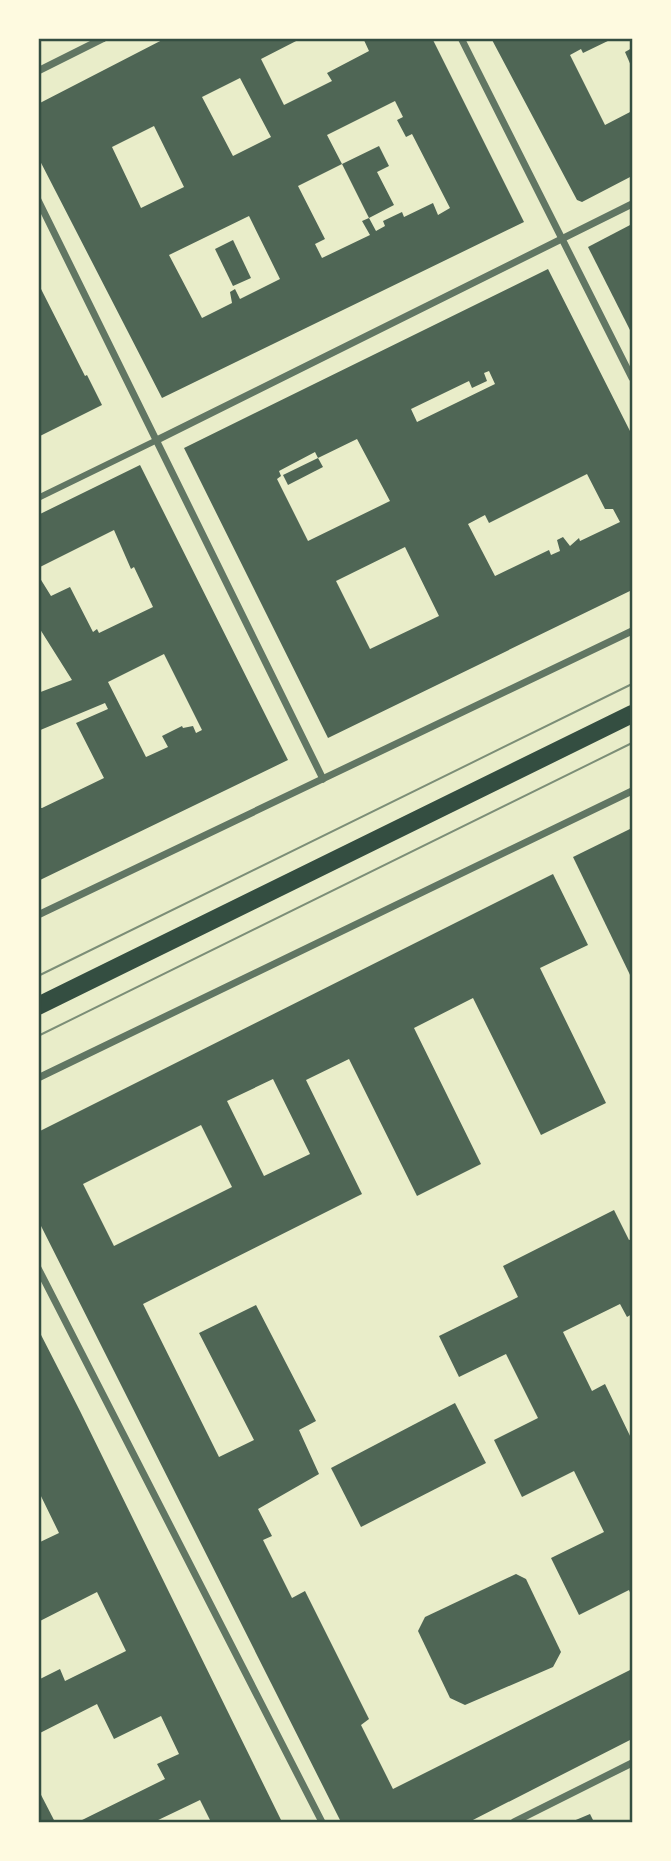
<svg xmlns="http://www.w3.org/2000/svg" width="671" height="1861" viewBox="0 0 671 1861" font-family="Jost,sans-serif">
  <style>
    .building { fill: #4f6655; fill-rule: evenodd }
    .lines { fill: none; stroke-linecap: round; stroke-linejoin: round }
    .pedestrian { stroke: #617663; stroke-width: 6 }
    .minor { stroke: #617663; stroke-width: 7 }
    .primary { stroke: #344e41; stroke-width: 18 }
    .tram { stroke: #7c8e77; stroke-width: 2 }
    .neatline { fill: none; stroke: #344e41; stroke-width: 2.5 }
  </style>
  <rect width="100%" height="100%" fill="#e9edc9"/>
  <!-- building -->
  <g class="building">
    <path d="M 166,38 L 302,38 L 261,59 L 284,105 L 332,81 L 327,73 L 369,51 L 363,38 L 432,38 L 524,222 L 162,398 L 38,157 L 38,104 ZM 240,78 L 271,137 L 233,156 L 202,97 ZM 395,101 L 403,117 L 397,120 L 406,137 L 412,134 L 450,208 L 438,215 L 433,203 L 404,217 L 402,212 L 383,221 L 385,226 L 376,231 L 369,218 L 362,221 L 370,235 L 322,258 L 315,244 L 325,239 L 298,186 L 342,164 L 327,135 ZM 154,126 L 184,187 L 141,208 L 112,147 ZM 249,216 L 280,279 L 240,299 L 235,289 L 230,292 L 232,303 L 202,318 L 169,255 Z"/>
    <path d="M 491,38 L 614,38 L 583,53 L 581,49 L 570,55 L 605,125 L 632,111 L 632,176 L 582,202 L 577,200 Z"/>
    <path d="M 632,48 L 632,68 L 625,52 Z"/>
    <path d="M 379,146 L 389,166 L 377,172 L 394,205 L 369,218 L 342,164 Z"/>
    <path d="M 632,224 L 632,334 L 588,247 Z"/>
    <path d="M 233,240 L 251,278 L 233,286 L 215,249 Z"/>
    <path d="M 548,269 L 632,435 L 632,590 L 328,738 L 184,448 ZM 489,371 L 495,384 L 417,422 L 411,409 L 469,381 L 472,388 L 487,381 L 484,373 ZM 357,439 L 390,501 L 308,541 L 277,479 L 281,476 L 279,471 L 315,452 L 318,458 ZM 587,474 L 605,509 L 613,509 L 620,522 L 580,541 L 579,538 L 570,546 L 563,537 L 557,540 L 560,551 L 551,555 L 549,550 L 495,576 L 468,524 L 485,515 L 489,523 ZM 405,547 L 439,616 L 370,649 L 336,581 Z"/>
    <path d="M 38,283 L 85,376 L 87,375 L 102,405 L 38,437 Z"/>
    <path d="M 318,458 L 323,467 L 288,485 L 283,475 Z"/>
    <path d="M 140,465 L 288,760 L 38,881 L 38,808 L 42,808 L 104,778 L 76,723 L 108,709 L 105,703 L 38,731 L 38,693 L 72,680 L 38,626 L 38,575 L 51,596 L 70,587 L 93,632 L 97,629 L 99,633 L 153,607 L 134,567 L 131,569 L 114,530 L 38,568 L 38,515 ZM 164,654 L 202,730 L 196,733 L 193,726 L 183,728 L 182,726 L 162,736 L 168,747 L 146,757 L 108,682 Z"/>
    <path d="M 632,828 L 632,979 L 573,857 Z"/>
    <path d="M 553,874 L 588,945 L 540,968 L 606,1103 L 541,1135 L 473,998 L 414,1028 L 481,1164 L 417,1196 L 349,1059 L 306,1080 L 362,1194 L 143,1304 L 219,1457 L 254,1440 L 199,1333 L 256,1305 L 316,1421 L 299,1430 L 319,1474 L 258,1509 L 272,1536 L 263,1540 L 292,1598 L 305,1591 L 369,1719 L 361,1725 L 393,1789 L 632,1669 L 632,1739 L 469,1822 L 341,1822 L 38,1220 L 38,1132 ZM 273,1079 L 310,1154 L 264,1176 L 227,1101 ZM 201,1125 L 232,1187 L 114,1246 L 83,1184 Z"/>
    <path d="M 614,1210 L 629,1240 L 632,1239 L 632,1314 L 627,1317 L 620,1304 L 563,1332 L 592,1391 L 605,1384 L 632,1440 L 632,1597 L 629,1590 L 579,1615 L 551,1558 L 604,1532 L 574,1471 L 522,1497 L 494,1440 L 538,1418 L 506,1354 L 459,1377 L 439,1336 L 518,1297 L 503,1266 Z"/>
    <path d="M 38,1329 L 80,1411 L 282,1822 L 211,1822 L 200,1800 L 154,1822 L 78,1822 L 165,1779 L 157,1764 L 179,1754 L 161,1716 L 114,1739 L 97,1704 L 38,1734 L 38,1680 L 60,1669 L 65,1681 L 126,1651 L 97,1592 L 38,1622 L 38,1543 L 59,1533 L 38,1490 Z"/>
    <path d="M 455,1403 L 486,1463 L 361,1527 L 331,1468 Z"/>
    <path d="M 516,1574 L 526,1579 L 561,1652 L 553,1667 L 465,1705 L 450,1698 L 418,1631 L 425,1617 Z"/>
    <path d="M 38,1789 L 55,1822 L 38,1822 Z"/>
    <path d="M 590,1814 L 594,1822 L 571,1822 Z"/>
  </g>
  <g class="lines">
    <!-- pedestrian -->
    <path class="pedestrian" d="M 38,498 L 157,440"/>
    <!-- minor -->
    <g class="minor">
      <path d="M 461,38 L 632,378"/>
      <path d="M 38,71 L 104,38"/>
      <path d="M 38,200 L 323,779"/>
      <path d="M 157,440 L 632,204"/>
      <path d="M 38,915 L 632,631"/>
      <path d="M 38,1078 L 632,791"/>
      <path d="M 38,1268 L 322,1822"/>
      <path d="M 514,1822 L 632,1763"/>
    </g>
    <!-- primary -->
    <path class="primary" d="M 38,1006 L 632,714"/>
    <!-- tram -->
    <g class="tram">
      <path d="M 38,976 L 632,684"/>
      <path d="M 38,1036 L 632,743"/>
    </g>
  </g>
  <!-- border -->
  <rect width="671" height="1861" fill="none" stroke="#fefae0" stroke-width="80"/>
  <rect x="40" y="40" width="591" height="1781" class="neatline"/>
</svg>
